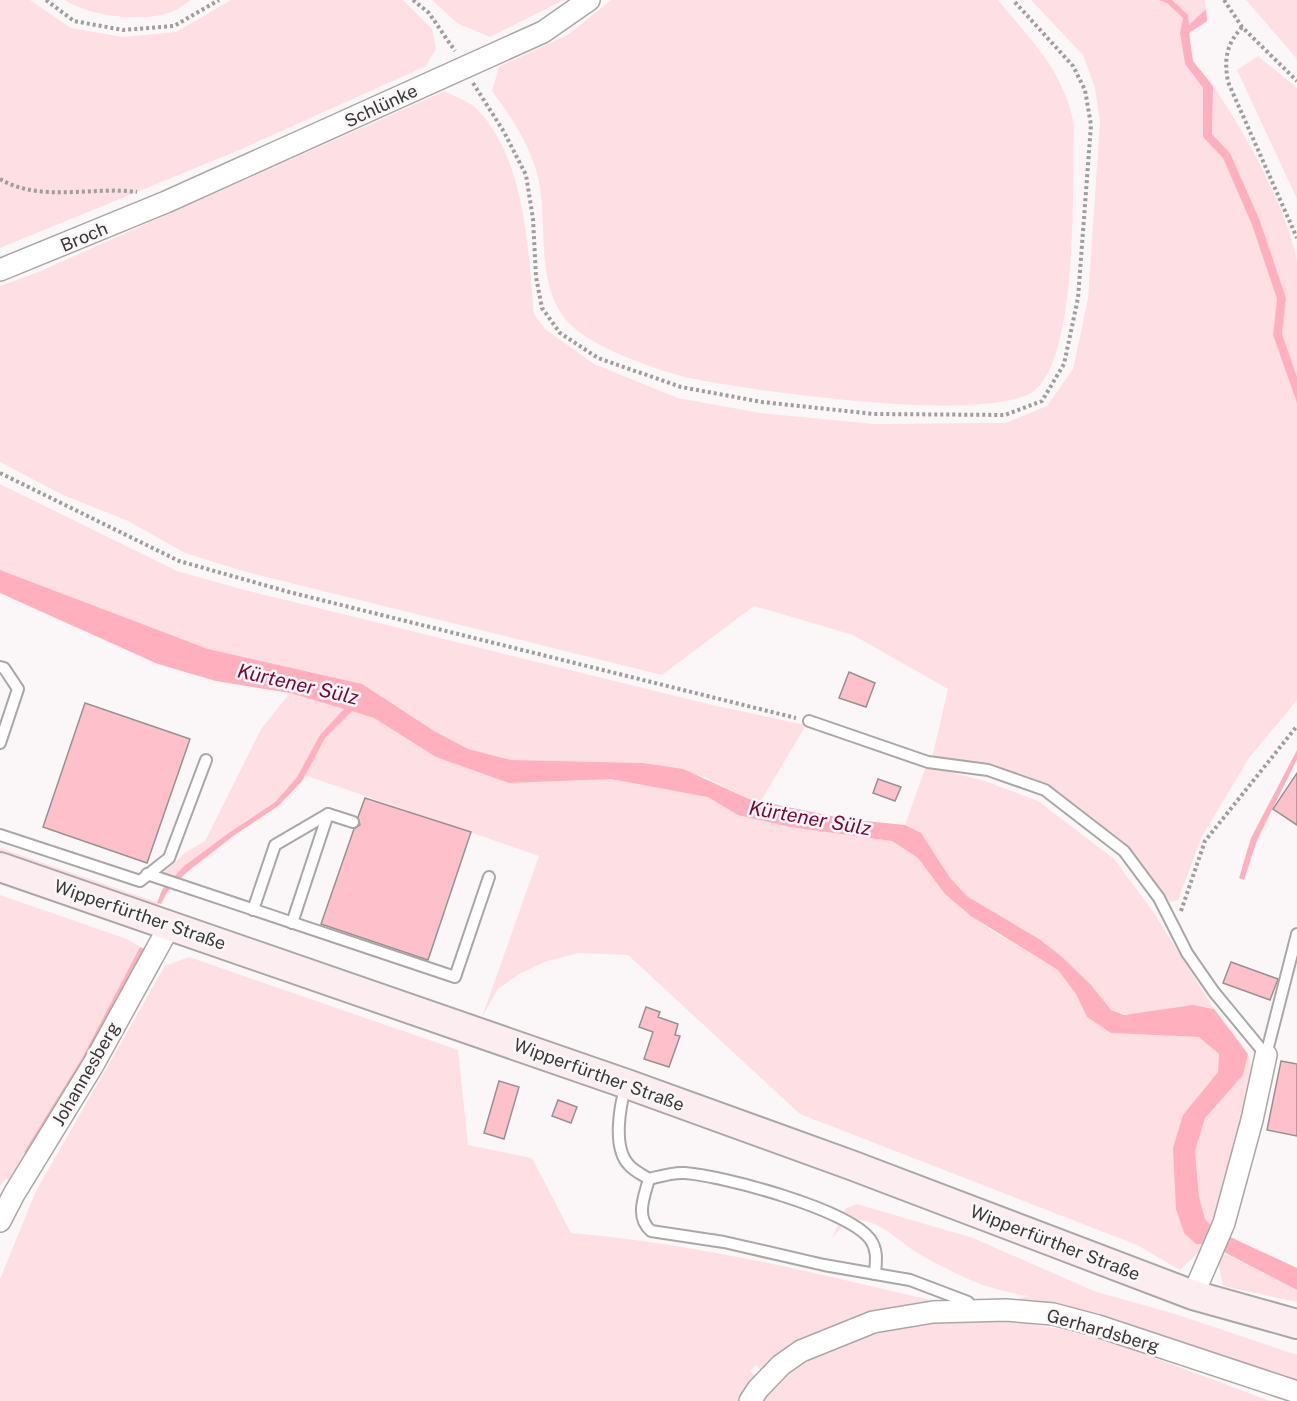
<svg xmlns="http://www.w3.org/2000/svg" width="1297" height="1401" viewBox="0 0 1297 1401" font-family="'Public Sans',sans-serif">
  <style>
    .green { fill: #fddfe4 }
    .water { fill: #ffafbd }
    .building { fill: #fec1cb; stroke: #969292; stroke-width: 1.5 }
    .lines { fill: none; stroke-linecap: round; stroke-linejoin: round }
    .lane-casing { stroke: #aba7a7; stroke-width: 14 }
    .street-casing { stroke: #aba7a7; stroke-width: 24 }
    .secondary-casing { stroke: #aba7a7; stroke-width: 32 }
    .path { stroke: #9f9d9d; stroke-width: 4; stroke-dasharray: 3 3; stroke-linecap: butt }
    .lane { stroke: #fff; stroke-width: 10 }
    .street { stroke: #fff; stroke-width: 21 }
    .secondary { stroke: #fceef0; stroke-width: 28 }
    .labels { text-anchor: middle; stroke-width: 5; stroke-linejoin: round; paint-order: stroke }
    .street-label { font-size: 18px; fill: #3a3939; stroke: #fbf7f8 }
    .water-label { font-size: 20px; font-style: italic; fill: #7d0434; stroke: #fbf7f8 }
  </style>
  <rect width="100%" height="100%" fill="#fbf7f8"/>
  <!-- green -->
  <g class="green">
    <path d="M 0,0 L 30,0 L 71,28 L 123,37 L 176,32 L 231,0 L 403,0 L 432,29 L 436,49 L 426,66 L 237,151 L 0,248 Z"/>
    <path d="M 65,0 L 191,0 C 185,4 178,10 171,12 C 144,23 88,16 65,0 Z"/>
    <path d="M 432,0 L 564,0 L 490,37 L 457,23 Z"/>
    <path d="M 611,0 L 998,0 C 1033,43 1062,68 1074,124 C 1072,182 1079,353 1035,390 C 993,426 744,390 685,377 C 654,369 594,348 571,325 C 531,286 551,219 536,170 C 527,141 510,115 492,91 L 499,67 L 569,34 Z"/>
    <path d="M 1031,0 L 1158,0 L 1167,3 L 1183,18 L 1180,33 L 1185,64 L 1203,88 L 1203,137 L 1223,158 L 1252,225 L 1277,299 L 1273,335 L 1297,403 L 1297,700 L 1249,758 L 1201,838 L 1178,900 L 1170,902 L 1128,845 L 1048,784 L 989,763 L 932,758 L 948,689 L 853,635 L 754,606 L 662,675 L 246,572 L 185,553 L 128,521 L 63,495 L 0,462 L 0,286 L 36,273 L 445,91 C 455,97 469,101 477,109 C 525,158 528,248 534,314 L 545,329 L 594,364 L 678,398 L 760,413 L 874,424 L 1006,423 L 1047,406 L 1073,369 L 1088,299 L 1100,122 L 1095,88 L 1083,55 Z"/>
    <path d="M 1172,0 L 1205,0 L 1206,9 L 1189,26 L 1188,15 Z"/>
    <path d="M 1246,0 L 1297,0 L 1297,59 Z"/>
    <path d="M 1258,56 L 1297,88 L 1297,199 L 1237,70 Z"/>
    <path d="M 1213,86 C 1243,128 1289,212 1297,263 C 1297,295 1297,343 1297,377 L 1282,334 L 1286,298 L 1260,221 L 1230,153 L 1212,134 Z"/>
    <path d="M 0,484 L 177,571 L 241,589 L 712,705 L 806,725 L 761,801 L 749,799 L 705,777 L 643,763 L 511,760 L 468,749 L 434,731 L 277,666 L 208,649 L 0,570 Z"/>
    <path d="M 290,693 L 345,709 L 321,735 L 297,777 L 274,802 L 230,832 L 174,876 L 163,873 L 186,852 L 205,841 L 261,729 Z"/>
    <path d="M 352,711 L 374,718 L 436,757 L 509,783 L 611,779 L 709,797 L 738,815 L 790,827 L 892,841 L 918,858 L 945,894 L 991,930 L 1058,970 L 1076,994 L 1087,1017 L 1111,1033 L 1199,1037 L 1219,1054 L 1218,1072 L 1183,1115 L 1205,1244 L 1203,1248 L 1180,1270 L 1137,1245 L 800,1114 L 628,955 L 579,953 L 547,961 L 519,974 L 498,989 L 482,1017 L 539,856 L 304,775 L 325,738 Z"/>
    <path d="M 926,766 L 985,781 L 1038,801 L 1114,859 L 1154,913 L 1214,1009 C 1179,997 1145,1024 1111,1010 L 968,897 L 950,878 L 921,833 L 905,825 Z"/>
    <path d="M 0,848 L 159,903 L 156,911 L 0,856 Z"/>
    <path d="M 0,895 L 127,939 L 140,947 L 82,1058 L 24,1152 L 26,1154 L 0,1206 L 0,1196 L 10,1182 L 6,1178 L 0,1186 Z"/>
    <path d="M 189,957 L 458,1050 L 468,1145 L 532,1158 L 571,1233 C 693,1243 811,1272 930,1300 L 931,1304 L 762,1371 L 756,1365 L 750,1371 L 756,1377 L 739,1401 L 0,1401 L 0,1279 L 36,1191 L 165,966 Z"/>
    <path d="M 1248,1054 L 1254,1077 L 1214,1224 L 1211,1227 L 1205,1219 L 1199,1197 L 1195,1151 L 1205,1118 L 1243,1075 Z"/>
    <path d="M 857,1204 L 973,1238 L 1094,1291 L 1175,1314 L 1297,1355 L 1297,1383 L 1267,1376 L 1092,1313 L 1001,1303 L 1028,1296 C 1006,1292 985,1287 966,1278 C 949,1270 932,1262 916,1252 C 895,1239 874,1214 847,1221 L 832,1238 L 846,1208 Z"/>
    <path d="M 1222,1252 L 1297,1290 L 1297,1302 L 1223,1286 L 1218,1261 Z"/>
    <path d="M 992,1318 L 1061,1329 L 1120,1345 L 1270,1401 L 763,1401 C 812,1333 916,1323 992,1318 Z"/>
  </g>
  <!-- water -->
  <g class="water">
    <path d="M 1158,0 L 1172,0 L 1188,15 L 1189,25 L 1206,9 L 1207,21 L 1189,33 L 1193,61 L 1213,86 L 1212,134 L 1230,153 L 1260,221 L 1286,298 L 1282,334 L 1297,377 L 1297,403 L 1273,335 L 1277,299 L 1252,225 L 1223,158 L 1203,137 L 1203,88 L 1185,64 L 1180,33 L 1183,18 L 1167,3 Z"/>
    <path d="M 0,570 L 208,649 L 362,684 L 434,731 L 468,749 L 511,760 L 643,763 L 683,769 L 749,799 L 846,819 L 905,825 L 921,833 L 950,878 L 968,897 L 1039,939 L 1062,957 L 1090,984 L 1111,1010 L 1124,1015 L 1193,1005 L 1214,1009 L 1248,1054 L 1243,1075 L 1205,1118 L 1195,1151 L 1199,1197 L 1205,1219 L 1215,1230 L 1297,1268 L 1297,1290 L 1218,1249 L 1206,1244 L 1196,1244 L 1184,1233 L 1176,1209 L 1173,1148 L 1183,1115 L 1218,1072 L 1219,1054 L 1199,1037 L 1111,1033 L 1087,1017 L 1076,994 L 1058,970 L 971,916 L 945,894 L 918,858 L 892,841 L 790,827 L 738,815 L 708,797 L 611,779 L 509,783 L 436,757 L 374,718 L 352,711 L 325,738 L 302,781 L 278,806 L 233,836 L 187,872 L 167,892 L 161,904 L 157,903 L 162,890 L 183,867 L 230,832 L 275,802 L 297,777 L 320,735 L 344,709 L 290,693 L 216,681 L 158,664 L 0,593 Z"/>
    <path d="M 1297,750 L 1297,759 L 1257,840 L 1244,880 L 1239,878 L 1251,838 Z"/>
    <path d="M 140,947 L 145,949 L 87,1061 L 29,1155 L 24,1152 L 82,1058 Z"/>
  </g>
  <!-- building -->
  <g class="building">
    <path d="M 849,672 L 875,683 L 866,707 L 839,698 Z"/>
    <path d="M 85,703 L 190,739 L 147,863 L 43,827 Z"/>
    <path d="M 1297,773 L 1297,825 L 1273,809 Z"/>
    <path d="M 878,779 L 901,787 L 895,801 L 873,793 Z"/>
    <path d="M 365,798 L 471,832 L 428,960 L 321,924 L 354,829 L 360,825 L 358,817 Z"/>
    <path d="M 1231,962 L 1278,979 L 1270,1000 L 1223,983 Z"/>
    <path d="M 646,1007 L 660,1012 L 658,1017 L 678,1024 L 675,1035 L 680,1036 L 669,1067 L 644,1059 L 653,1032 L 639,1027 Z"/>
    <path d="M 1281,1061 L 1297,1064 L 1297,1136 L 1267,1130 Z"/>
    <path d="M 499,1081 L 519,1087 L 504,1139 L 484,1133 Z"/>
    <path d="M 558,1100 L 577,1107 L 571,1123 L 552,1116 Z"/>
  </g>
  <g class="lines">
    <!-- lane casing -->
    <g class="lane-casing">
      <g id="lane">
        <path d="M 0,667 L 4,668 L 18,689 L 0,743"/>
        <path d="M 809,721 L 928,762 L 988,770 L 1045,790 L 1124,851 L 1159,898 L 1187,953 L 1214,992 L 1266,1055"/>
        <path d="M 0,835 L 140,881 L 169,858 L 206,760"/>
        <path d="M 147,874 L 455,977 L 489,877"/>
        <path d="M 253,910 L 275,845 L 328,814"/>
        <path d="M 292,923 L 328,814 L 353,822"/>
        <path d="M 1266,1055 L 1297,934"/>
        <path d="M 626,1085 C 620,1105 612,1148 629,1165 C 634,1171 643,1175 649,1179 C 644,1197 635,1217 651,1231 L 724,1242 L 824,1265 L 910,1280 L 968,1302 L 973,1311"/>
        <path d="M 649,1179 C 661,1176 673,1172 685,1173 C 724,1176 847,1209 870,1239 C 878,1250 876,1261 875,1274"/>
      </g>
    </g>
    <!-- street casing -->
    <g class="street-casing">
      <g id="street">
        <path d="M 0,270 L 166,202 L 543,32 L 589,0"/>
        <path d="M 0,1221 L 14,1194 L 93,1065 L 170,925"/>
        <path d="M 1193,1295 L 1224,1223 L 1252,1120 L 1266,1055"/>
        <path d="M 750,1401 L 758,1389 L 781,1365 L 801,1351 L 873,1322 L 933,1312 L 1006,1310 L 1053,1314 L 1098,1326 L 1297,1392"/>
      </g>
    </g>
    <!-- secondary casing -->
    <g class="secondary-casing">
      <path id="secondary" d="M 0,867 L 627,1084 L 851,1165 L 1193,1295 L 1297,1324"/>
    </g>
    <!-- path -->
    <g class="path">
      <path d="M 46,0 L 74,21 L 123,30 L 174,26 L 219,0"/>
      <path d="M 413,0 L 429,13 L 455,51"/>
      <path d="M 1224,0 L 1242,27 L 1297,81"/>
      <path d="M 1242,27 C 1226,45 1224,59 1228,82 L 1297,238"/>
      <path d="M 473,83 L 504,132 L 526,175 L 533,219 L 536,277 L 542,308 L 560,333 L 598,358 L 681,387 L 762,402 L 874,414 L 1005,415 L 1042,401 L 1064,364 L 1078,298 L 1091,125 L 1085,90 L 1073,66 L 1013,0"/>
      <path d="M 0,179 C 40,203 94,186 137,192"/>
      <path d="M 0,473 L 179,561 L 289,592 L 796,718"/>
      <path d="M 1181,911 L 1205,841 L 1297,726"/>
    </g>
    <!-- lane -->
    <use href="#lane" class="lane"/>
    <!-- street -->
    <use href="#street" class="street"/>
    <!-- secondary -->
    <use href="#secondary" class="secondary"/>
  </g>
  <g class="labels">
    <!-- street labels -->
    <g class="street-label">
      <text transform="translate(381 106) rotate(-25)" y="6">Schlünke</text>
      <text transform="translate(84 237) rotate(-23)" y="6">Broch</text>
      <text transform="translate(140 915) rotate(19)" y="6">Wipperfürther Straße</text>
      <text transform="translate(86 1074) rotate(-60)" y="6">Johannesberg</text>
      <text transform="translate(599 1075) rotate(20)" y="6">Wipperfürther Straße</text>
      <text transform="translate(1055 1243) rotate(21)" y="6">Wipperfürther Straße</text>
      <text transform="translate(1103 1331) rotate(16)" y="6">Gerhardsberg</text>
    </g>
    <!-- water labels -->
    <g class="water-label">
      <text transform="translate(298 684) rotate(13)" y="7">Kürtener Sülz</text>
      <text transform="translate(810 818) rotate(10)" y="7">Kürtener Sülz</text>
    </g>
  </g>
</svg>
